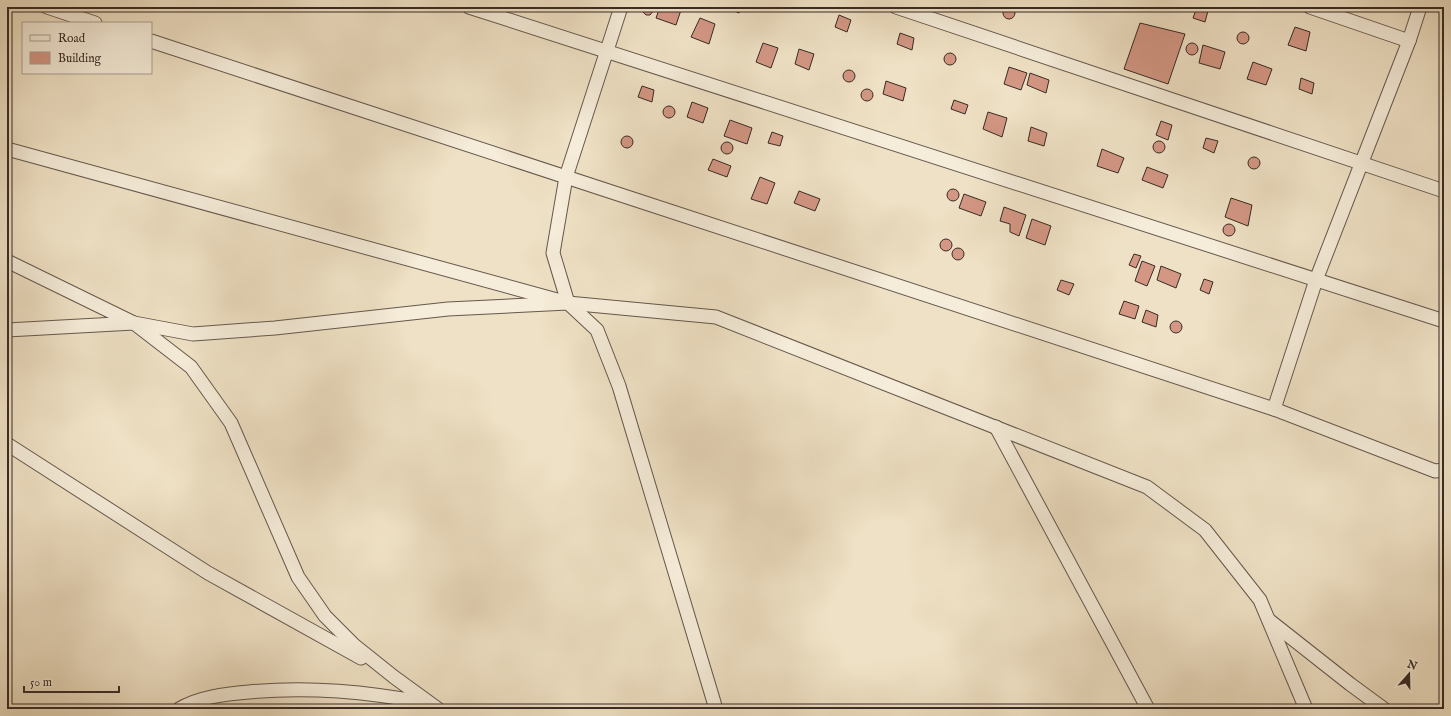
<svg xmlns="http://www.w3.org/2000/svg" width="1451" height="716" viewBox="0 0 1451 716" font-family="'IM FELL English',serif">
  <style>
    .building { fill: #d39784; stroke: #372b25 }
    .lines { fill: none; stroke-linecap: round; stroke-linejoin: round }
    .minor-casing { stroke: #65584d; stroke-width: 15 }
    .minor { stroke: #f5ecd9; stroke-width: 13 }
  </style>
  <rect width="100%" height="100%" fill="#efe1c5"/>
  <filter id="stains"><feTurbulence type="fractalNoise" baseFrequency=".005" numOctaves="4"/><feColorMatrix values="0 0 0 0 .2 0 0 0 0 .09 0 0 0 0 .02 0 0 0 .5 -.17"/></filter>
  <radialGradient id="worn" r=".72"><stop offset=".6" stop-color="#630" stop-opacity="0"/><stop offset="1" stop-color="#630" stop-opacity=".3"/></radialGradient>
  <!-- building -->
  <g class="building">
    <circle cx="1009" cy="13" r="6"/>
    <path d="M 642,7 L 654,7 L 654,10 L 650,15 L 646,15 L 643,12 Z"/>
    <path d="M 660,7 L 674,7 L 681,10 L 676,25 L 656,18 Z"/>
    <path d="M 724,7 L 741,7 L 739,13 Z"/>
    <path d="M 1197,7 L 1209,7 L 1205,22 L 1193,18 Z"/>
    <path d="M 839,15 L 851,20 L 847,32 L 835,27 Z"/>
    <path d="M 700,18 L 715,24 L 709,44 L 691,37 Z"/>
    <path d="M 1140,23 L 1185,34 L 1168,84 L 1124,69 Z"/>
    <path d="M 1295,27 L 1310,32 L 1306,51 L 1288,45 Z"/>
    <circle cx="1243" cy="38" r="6"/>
    <path d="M 900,33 L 914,38 L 912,50 L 897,44 Z"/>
    <circle cx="1192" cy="49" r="6"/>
    <path d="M 763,43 L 778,48 L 771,68 L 756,62 Z"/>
    <path d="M 1203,45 L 1225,52 L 1220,69 L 1199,63 Z"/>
    <path d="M 799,49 L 814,54 L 809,70 L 795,64 Z"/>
    <circle cx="950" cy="59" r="6"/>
    <path d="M 1253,62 L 1272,69 L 1266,85 L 1247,79 Z"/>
    <path d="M 1009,67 L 1027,73 L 1021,90 L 1004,84 Z"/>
    <circle cx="849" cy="76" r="6"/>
    <path d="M 1030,73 L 1049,80 L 1046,93 L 1027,85 Z"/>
    <path d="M 1301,78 L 1314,83 L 1312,94 L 1299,89 Z"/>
    <path d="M 886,81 L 906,88 L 903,101 L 883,94 Z"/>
    <path d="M 642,86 L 654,90 L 652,102 L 638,97 Z"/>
    <circle cx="867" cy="95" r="6"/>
    <path d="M 954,100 L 968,105 L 965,114 L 951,109 Z"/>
    <path d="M 692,102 L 708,108 L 703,123 L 687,117 Z"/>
    <circle cx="669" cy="112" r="6"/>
    <path d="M 988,112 L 1007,118 L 1002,137 L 983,129 Z"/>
    <path d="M 730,120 L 752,128 L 747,144 L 724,136 Z"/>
    <path d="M 1161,121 L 1172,125 L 1168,140 L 1156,135 Z"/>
    <path d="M 1031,127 L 1047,133 L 1044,146 L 1028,141 Z"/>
    <path d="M 772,132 L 783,136 L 780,146 L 768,143 Z"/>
    <circle cx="627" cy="142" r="6"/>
    <path d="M 1206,138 L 1218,141 L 1214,153 L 1203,148 Z"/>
    <circle cx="1159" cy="147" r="6"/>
    <circle cx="727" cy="148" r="6"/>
    <path d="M 1102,149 L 1124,158 L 1118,173 L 1097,166 Z"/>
    <circle cx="1254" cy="163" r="6"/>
    <path d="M 713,159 L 731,166 L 727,177 L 708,170 Z"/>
    <path d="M 1147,167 L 1168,175 L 1163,188 L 1142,180 Z"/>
    <path d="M 760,177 L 775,183 L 767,204 L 751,199 Z"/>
    <circle cx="953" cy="195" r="6"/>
    <path d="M 799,191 L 820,199 L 815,211 L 794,203 Z"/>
    <path d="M 964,194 L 986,202 L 981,216 L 959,208 Z"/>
    <path d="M 1231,198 L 1252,205 L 1248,226 L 1225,217 Z"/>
    <path d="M 1004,207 L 1026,215 L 1019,236 L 1010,232 L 1010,224 L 1000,221 Z"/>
    <path d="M 1032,219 L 1051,226 L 1045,245 L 1026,238 Z"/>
    <circle cx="1229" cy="230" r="6"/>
    <circle cx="946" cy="245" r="6"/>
    <circle cx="958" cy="254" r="6"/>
    <path d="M 1134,254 L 1141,256 L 1136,268 L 1129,265 Z"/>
    <path d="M 1142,261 L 1155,266 L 1147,286 L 1135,281 Z"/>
    <path d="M 1161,266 L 1181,274 L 1176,288 L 1157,280 Z"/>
    <path d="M 1204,279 L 1213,282 L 1209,294 L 1200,290 Z"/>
    <path d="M 1061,280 L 1074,284 L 1069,295 L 1057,290 Z"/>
    <path d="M 1124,301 L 1139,306 L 1135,319 L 1119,314 Z"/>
    <path d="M 1146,310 L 1158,315 L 1156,327 L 1142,322 Z"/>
    <circle cx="1176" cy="327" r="6"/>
  </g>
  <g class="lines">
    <!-- minor casing -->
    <g class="minor-casing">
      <g id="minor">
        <path d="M 47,7 L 95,23"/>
        <path d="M 469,7 L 1444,321"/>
        <path d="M 896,7 L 1444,191"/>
        <path d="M 1310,7 L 1409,41"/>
        <path d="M 151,41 L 1274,409 L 1435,471 L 1444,470"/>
        <path d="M 7,149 L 568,303 L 597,330 L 619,386 L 716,709"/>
        <path d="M 7,261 L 134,323 L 191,367 L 231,423 L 298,577 L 325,616 L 354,645 L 394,677 L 438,709"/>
        <path d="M 568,303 L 553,253 L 566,177 L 621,7"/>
        <path d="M 7,330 L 134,323 L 193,334 L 275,328 L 448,309 L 568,303 L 716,317 L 1147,487 L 1205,530 L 1260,600 L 1306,709"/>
        <path d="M 1274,409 L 1316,280 L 1409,41 L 1420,7"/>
        <path d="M 996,427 L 1148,709"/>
        <path d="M 7,444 L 208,573 L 361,658"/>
        <path d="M 1270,621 L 1350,684 L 1384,709"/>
        <path d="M 179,709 C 199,697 225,694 249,692 C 310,686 367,692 427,703"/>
      </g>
    </g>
    <!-- minor -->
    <use href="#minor" class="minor"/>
  </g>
  <!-- margin -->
  <rect width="1451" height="716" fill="none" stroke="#efe1c5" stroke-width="24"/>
  <rect x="8" y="8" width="1435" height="700" fill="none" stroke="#372b25" stroke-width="2"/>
  <rect x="12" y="12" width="1427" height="692" fill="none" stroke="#372b25"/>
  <!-- legend -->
  <rect x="22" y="22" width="130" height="52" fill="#f5ecd9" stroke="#a99f91"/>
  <rect x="30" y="35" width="20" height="6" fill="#f5ecd9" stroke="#a99f91"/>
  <text x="58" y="42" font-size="12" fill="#372b25">Road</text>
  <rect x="30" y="52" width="20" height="12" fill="#d39784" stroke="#a99f91"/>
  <text x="58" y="62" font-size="12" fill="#372b25">Building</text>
  <!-- north arrow -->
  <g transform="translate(1409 674) rotate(20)" stroke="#f5ecd9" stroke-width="3" paint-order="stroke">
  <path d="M0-3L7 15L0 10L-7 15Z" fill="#372b25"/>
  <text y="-6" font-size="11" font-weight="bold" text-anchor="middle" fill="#372b25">N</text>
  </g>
  <!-- scale -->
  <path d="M24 686v6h95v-6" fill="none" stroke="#372b25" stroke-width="2"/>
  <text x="30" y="686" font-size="12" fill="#372b25" stroke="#f5ecd9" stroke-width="3" paint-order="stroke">50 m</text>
  <rect width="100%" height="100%" filter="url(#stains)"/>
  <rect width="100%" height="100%" fill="url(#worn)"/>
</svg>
